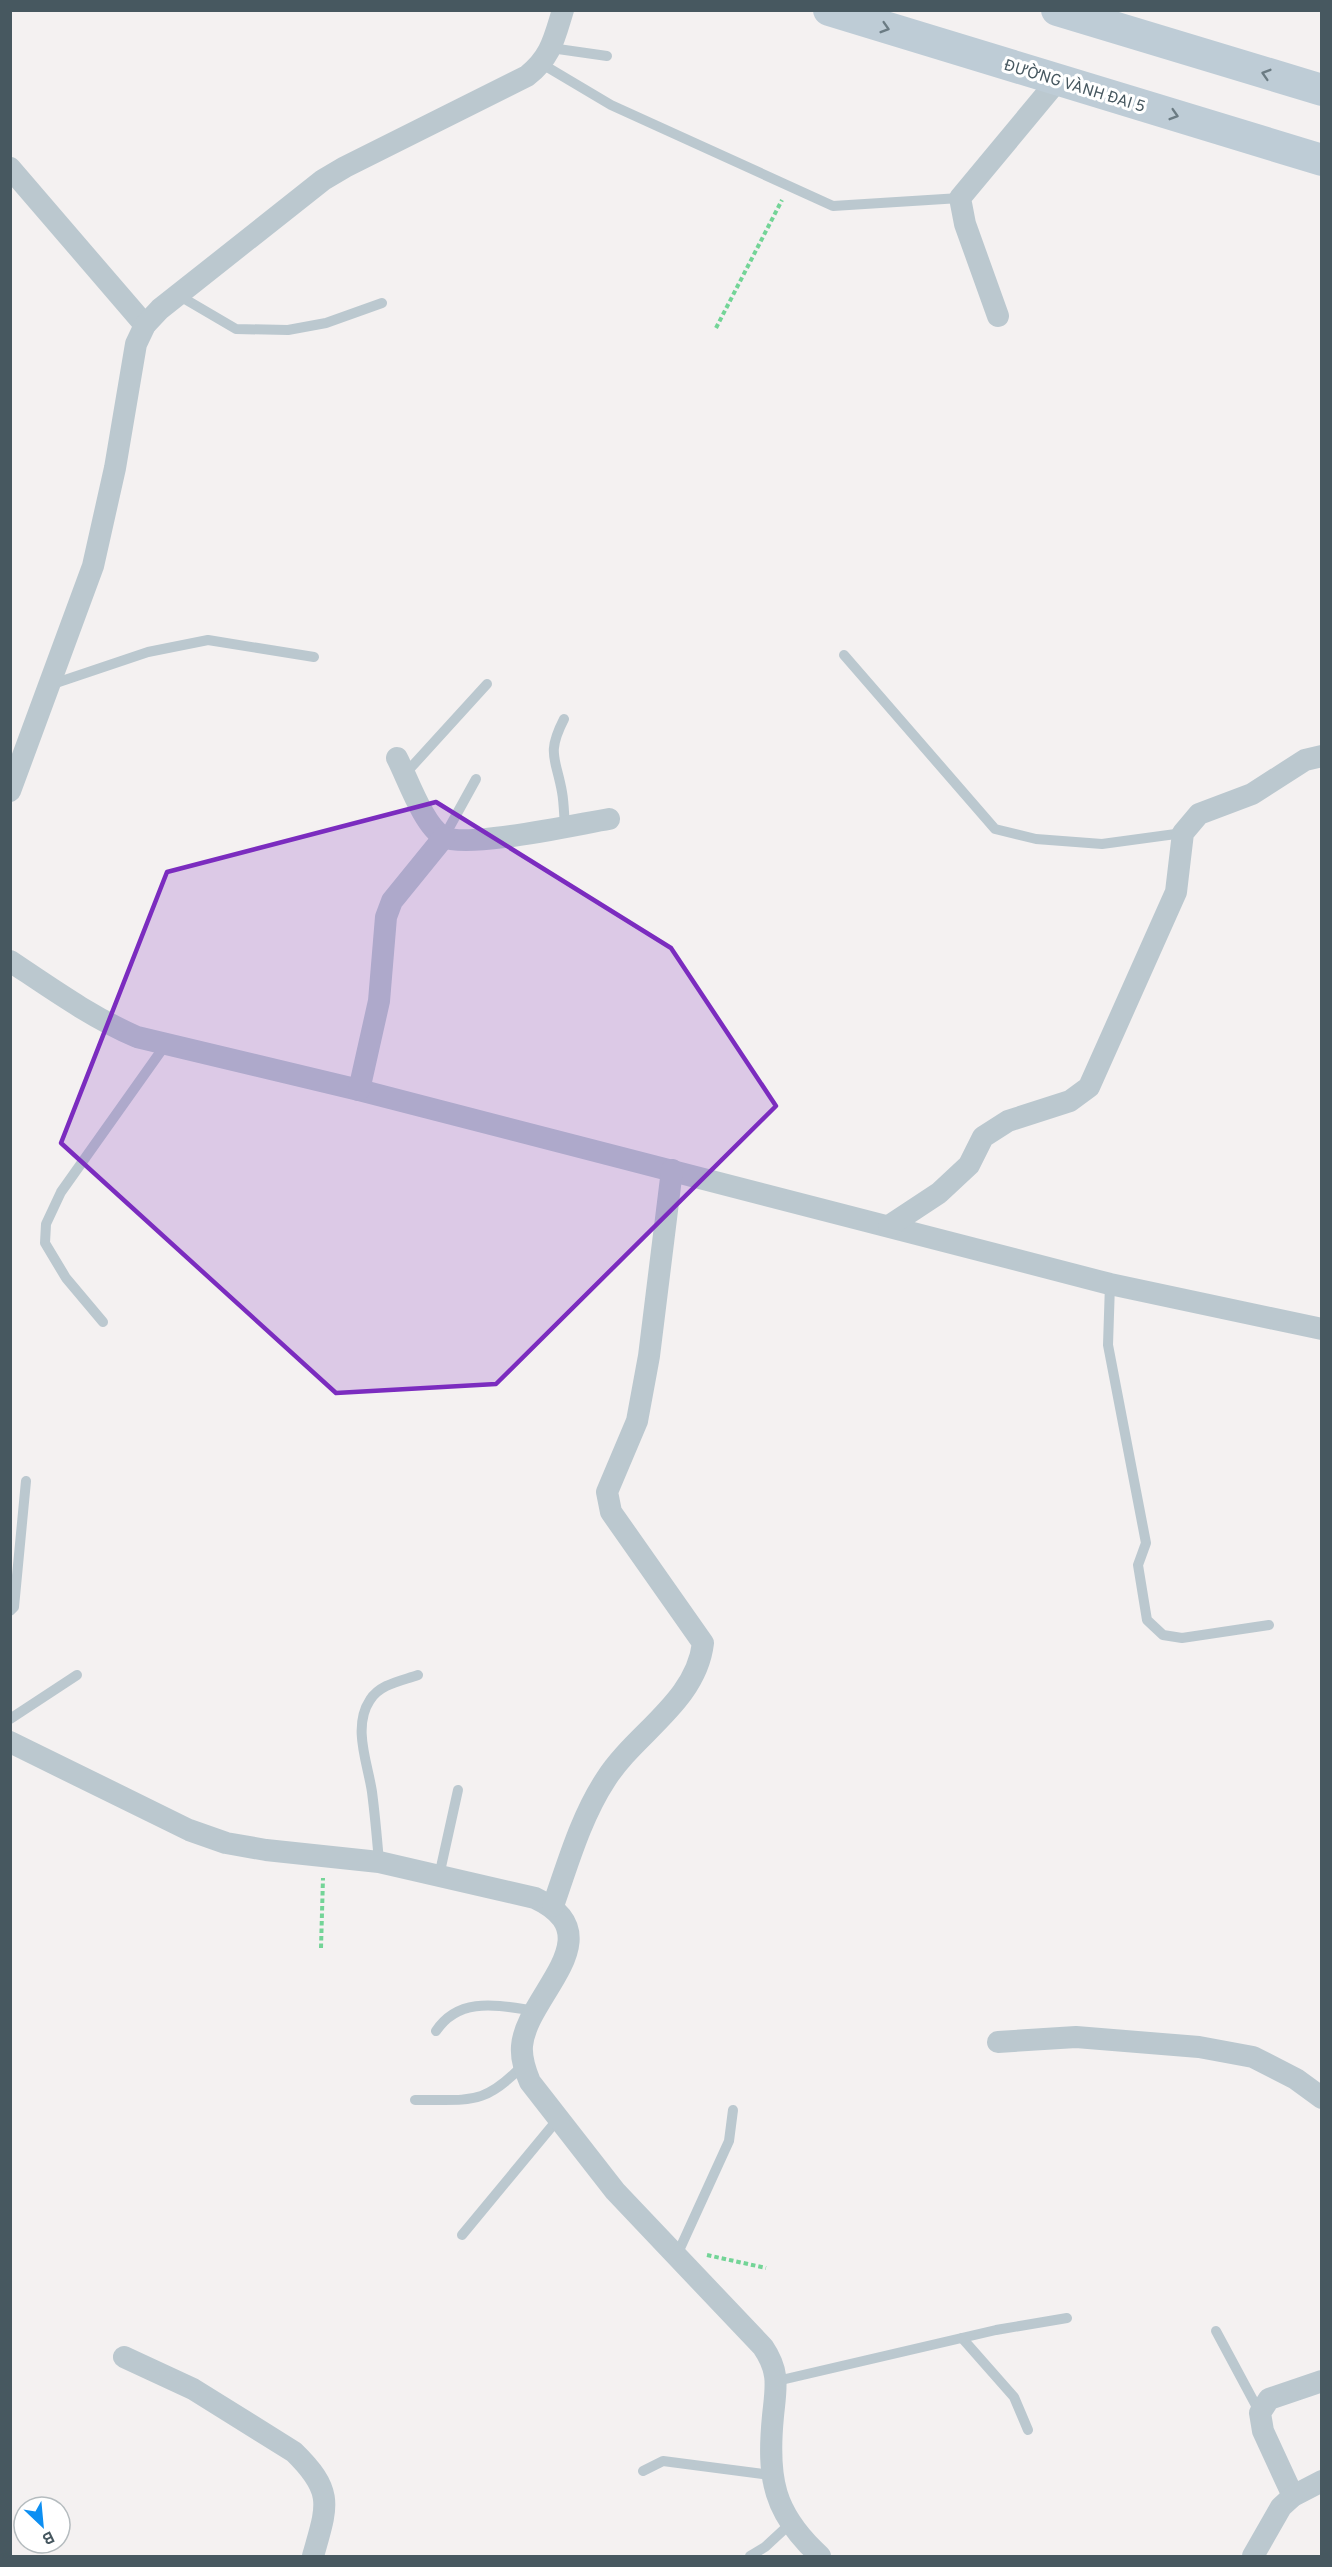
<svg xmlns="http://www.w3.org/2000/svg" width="1332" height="2567" viewBox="0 0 1332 2567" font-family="Overpass,sans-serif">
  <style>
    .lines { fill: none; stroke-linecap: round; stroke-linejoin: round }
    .path { stroke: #73d497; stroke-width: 4; stroke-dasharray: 4.5 3; stroke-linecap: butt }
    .service { stroke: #bbc8cf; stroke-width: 10 }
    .minor { stroke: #bbc8cf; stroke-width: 22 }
    .secondary { stroke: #beccd6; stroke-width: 32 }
    .oneway { stroke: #6b7b83 }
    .marked { fill: #7b2cbf; fill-opacity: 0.2; stroke: #7b2cbf; stroke-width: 4.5; stroke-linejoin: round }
    .labels { text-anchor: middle; stroke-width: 6; stroke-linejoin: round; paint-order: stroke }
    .street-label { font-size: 16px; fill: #475860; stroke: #fff }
  </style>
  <rect width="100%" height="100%" fill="#f4f1f1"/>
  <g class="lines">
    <!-- path -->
    <g class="path">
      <path d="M 716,328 L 782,200"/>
      <path d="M 321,1948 L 323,1878"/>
      <path d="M 707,2255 L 766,2268"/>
    </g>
    <!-- service -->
    <g class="service">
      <path d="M 551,48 L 607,56"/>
      <path d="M 542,64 L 611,105 L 833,206 L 960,198"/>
      <path d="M 178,295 L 236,329 L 288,330 L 326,323 L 382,303"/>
      <path d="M 844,655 L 995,829 L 1036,839 L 1102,844 L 1183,833"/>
      <path d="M 50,685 L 148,652 L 208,640 L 314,657"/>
      <path d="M 564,719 C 546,754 556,758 562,792 C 564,803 564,815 565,826"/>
      <path d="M 405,774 L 487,684"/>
      <path d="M 444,837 L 476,779"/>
      <path d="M 1110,1284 L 1108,1345 L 1146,1543 L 1138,1565 L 1147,1620 L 1163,1635 L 1182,1638 L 1269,1625"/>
      <path d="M 103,1322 L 66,1278 L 45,1243 L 46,1224 L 61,1192 L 166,1044"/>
      <path d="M 10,1611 L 14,1607 L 26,1481"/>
      <path d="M 10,1719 L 77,1675"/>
      <path d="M 379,1862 C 377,1838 375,1815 372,1792 C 368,1764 352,1727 370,1700 C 380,1684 401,1681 418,1675"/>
      <path d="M 439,1876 L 458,1790"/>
      <path d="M 436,2031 C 460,1995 500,2006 537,2011"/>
      <path d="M 415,2100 C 469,2099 483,2107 523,2065"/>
      <path d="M 462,2235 L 558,2119"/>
      <path d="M 677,2255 L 729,2141 L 733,2110"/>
      <path d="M 1216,2331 L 1260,2413"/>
      <path d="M 962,2338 L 1014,2397 L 1028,2430"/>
      <path d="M 777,2381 L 996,2330 L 1067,2318"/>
      <path d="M 643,2471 L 663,2461 L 771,2475"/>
      <path d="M 750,2556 L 765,2547 L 790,2524"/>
    </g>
    <!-- minor -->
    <g class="minor">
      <path d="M 10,168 L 145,325"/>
      <path d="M 998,316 L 965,224 L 960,198 L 1058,80"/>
      <path d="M 397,758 C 407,777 424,827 444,837 C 467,849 578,824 609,819"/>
      <path d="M 10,791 L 93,566 L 115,468 L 136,344 L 145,325 L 160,309 L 323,180 L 345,167 L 527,76 C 551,57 554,39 563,10"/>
      <path d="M 10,961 C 52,989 91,1017 137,1037 L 359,1090 L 1110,1284 L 1322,1329"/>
      <path d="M 359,1090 L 379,1001 L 386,917 L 392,901 L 444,837"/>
      <path d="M 889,1226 L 939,1193 L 969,1165 L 983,1137 L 1008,1121 L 1070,1101 L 1089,1087 L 1176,892 L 1183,833 L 1199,814 L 1252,794 L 1305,760 L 1322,756"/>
      <path d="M 10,1742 L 189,1830 L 226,1843 L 266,1850 L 379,1862 L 535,1898 C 616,1936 526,1995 522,2046 C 521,2059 525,2070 530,2082 L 615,2191 L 763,2347 C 780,2372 776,2387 773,2416 C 767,2478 773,2513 820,2556"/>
      <path d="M 553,1906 C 568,1863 581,1817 606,1779 C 635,1733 696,1702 703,1643 L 611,1512 L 607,1492 L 637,1421 L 649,1356 L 672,1170"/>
      <path d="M 998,2042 L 1076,2037 L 1199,2047 L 1253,2057 L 1296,2079 L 1322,2098"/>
      <path d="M 124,2357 L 193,2389 L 294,2452 C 335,2492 327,2506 313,2556"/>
      <path d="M 1293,2496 L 1263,2431 L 1260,2413 L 1269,2399 L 1322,2381"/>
      <path d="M 1253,2556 L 1281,2507 L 1293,2496 L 1322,2481"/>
    </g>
    <!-- secondary -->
    <g class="secondary">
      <path d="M 829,10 L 1322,160"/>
      <path d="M 1057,10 L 1322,90"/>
    </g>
  </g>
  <!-- one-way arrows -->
  <defs><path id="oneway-chevron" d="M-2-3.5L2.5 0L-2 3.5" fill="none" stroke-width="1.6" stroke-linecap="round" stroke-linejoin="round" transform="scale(1.5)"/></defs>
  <g class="oneway">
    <use href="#oneway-chevron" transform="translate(885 28) rotate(17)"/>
    <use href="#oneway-chevron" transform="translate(1266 74) rotate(-163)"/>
    <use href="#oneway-chevron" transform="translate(1174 115) rotate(17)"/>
  </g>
  <!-- marked area -->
  <path class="marked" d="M 436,802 L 671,948 L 776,1106 L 496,1384 L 336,1393 L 61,1143 L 167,872 Z"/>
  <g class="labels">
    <!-- street labels -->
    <g class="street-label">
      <text transform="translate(1075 85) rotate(17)" y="6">ĐƯỜNG VÀNH ĐAI 5</text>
    </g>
  </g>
  <!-- border -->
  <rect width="1332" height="2567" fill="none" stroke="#475860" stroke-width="24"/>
  <!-- north arrow -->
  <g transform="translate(42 2525) rotate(154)"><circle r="28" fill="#ffffff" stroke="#b5bcbf" stroke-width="1.5"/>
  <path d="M0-4.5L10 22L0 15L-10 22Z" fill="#0d8ff2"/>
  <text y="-9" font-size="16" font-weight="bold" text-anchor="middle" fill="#475860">B</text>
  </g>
</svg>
